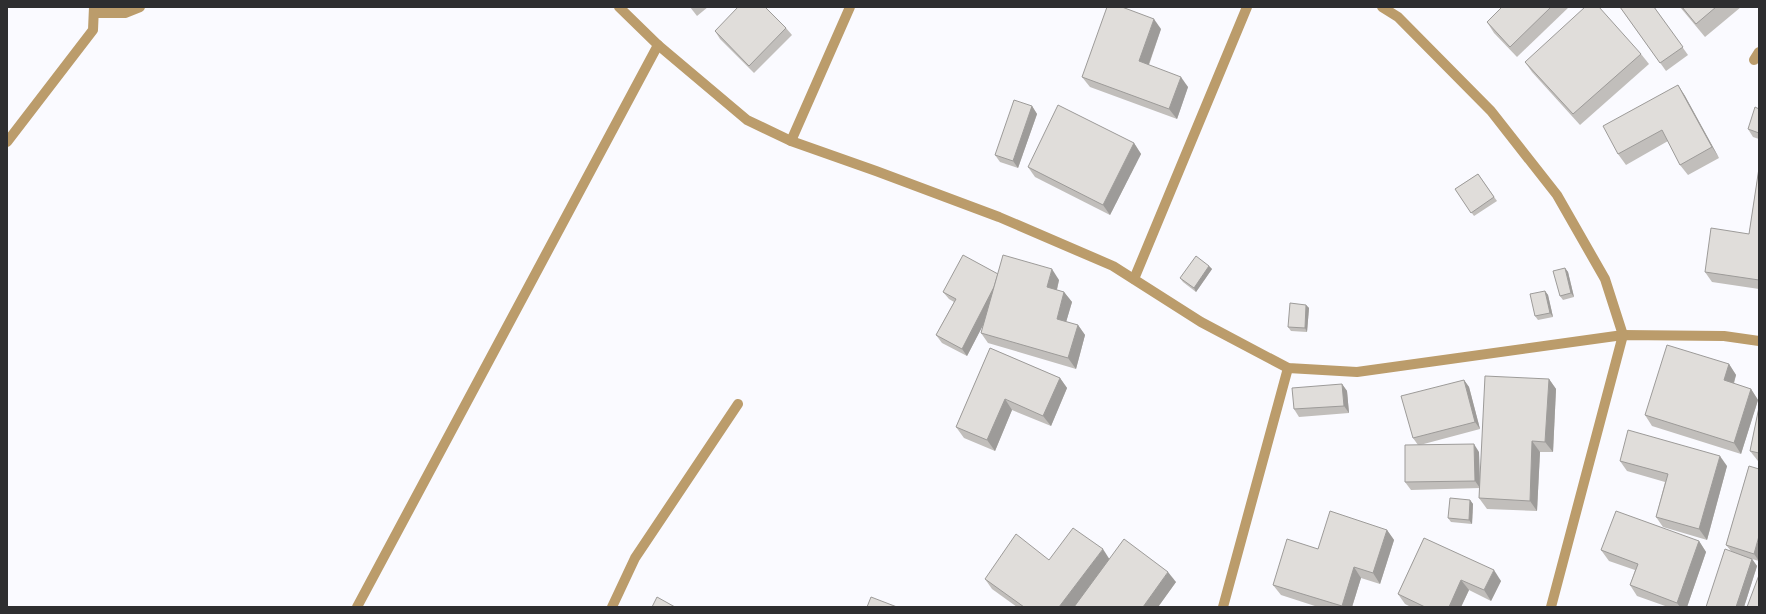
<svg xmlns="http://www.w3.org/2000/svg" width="1766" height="614" viewBox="0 0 1766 614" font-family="'Golos Text',sans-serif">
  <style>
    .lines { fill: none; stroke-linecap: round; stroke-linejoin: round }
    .service { stroke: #bb9c6b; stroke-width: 10 }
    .minor { stroke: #bb9c6b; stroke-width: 10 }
    .wall { fill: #c1bebb }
    .shaded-wall { fill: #9d9b99 }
    .building { fill: #e0ddda; stroke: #9d9b99 }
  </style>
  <rect width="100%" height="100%" fill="#fafaff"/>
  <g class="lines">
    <!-- service -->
    <g class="service">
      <path d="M 94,13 L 125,13 L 140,7"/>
      <path d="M 7,142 L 93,30 L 94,7"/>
    </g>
    <!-- minor -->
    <g class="minor">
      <path d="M 619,7 L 658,45 L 747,120 L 791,141 L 876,171 L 999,217 L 1113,266 L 1201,322 L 1288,368 L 1357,372 L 1623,335 L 1724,336 L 1759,341"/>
      <path d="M 1382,7 L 1398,17 L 1491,111 L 1557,195 L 1605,279 L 1623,335 L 1551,607"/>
      <path d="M 1754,60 L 1759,52"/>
      <path d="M 791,141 L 850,7"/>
      <path d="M 1134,279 L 1247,7"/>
      <path d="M 357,607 L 658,45"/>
      <path d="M 612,607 L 635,558 L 738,404"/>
      <path d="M 1223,607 L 1288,368"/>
    </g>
  </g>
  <!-- wall -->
  <g class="wall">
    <path d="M 690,7 L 708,7 L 697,16 Z"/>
    <path d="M 1502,7 L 1569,7 L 1517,57 L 1494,33 L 1487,22 Z"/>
    <path d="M 1620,7 L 1654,7 L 1688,55 L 1666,71 Z"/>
    <path d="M 1680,7 L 1741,7 L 1705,37 Z"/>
    <path d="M 786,28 L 792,35 L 754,73 L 720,39 L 715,31 Z"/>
    <path d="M 1161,29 L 1149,65 L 1188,87 L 1177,119 L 1090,87 L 1082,77 Z"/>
    <path d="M 1641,54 L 1649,64 L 1580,125 L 1532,72 L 1525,62 Z"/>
    <path d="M 1678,85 L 1685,96 L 1719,158 L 1688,175 L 1680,165 L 1668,141 L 1626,165 L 1618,154 Z"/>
    <path d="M 1032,106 L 1037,114 L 1018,168 L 1000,162 L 995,155 Z"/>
    <path d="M 1759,109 L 1759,139 L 1753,137 L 1748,129 Z"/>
    <path d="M 1134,143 L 1141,154 L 1110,215 L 1035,177 L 1028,167 Z"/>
    <path d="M 1759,168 L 1759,289 L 1712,282 L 1705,272 L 1749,234 Z"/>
    <path d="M 1478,174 L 1497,201 L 1474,216 L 1455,189 Z"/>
    <path d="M 1209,266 L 1212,269 L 1196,292 L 1183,282 L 1180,278 Z"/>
    <path d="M 1565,268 L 1568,272 L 1574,297 L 1563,300 L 1560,296 Z"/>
    <path d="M 998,274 L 1059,280 L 1057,290 L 1064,292 L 1072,302 L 1066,322 L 1078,325 L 1085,335 L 1076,369 L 988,343 L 981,333 L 983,325 L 967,356 L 942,343 L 936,335 L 954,302 L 949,299 L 943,292 Z"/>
    <path d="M 1545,291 L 1548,295 L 1553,317 L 1538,320 L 1535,316 Z"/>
    <path d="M 1306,305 L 1309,308 L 1307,332 L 1291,331 L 1288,327 Z"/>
    <path d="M 990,348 L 1060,378 L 1067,388 L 1051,426 L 1012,410 L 995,451 L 964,438 L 956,427 Z"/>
    <path d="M 1729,364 L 1736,375 L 1734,384 L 1751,389 L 1758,400 L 1741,454 L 1652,426 L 1645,415 Z"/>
    <path d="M 1549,379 L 1556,389 L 1553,452 L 1540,452 L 1537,511 L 1487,509 L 1479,498 L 1480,488 L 1411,490 L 1405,482 L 1418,445 L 1413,438 L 1464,380 L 1469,387 L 1480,429 L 1420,445 L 1479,452 L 1480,486 Z"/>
    <path d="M 1342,384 L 1347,391 L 1349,413 L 1299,417 L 1294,409 Z"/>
    <path d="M 1759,407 L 1759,462 L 1758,461 L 1750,451 Z"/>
    <path d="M 1620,461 L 1727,466 L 1707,540 L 1663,527 L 1656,517 L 1665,482 L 1627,471 Z"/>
    <path d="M 1749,466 L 1759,561 L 1752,559 L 1757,566 L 1744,607 L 1706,607 L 1731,551 L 1726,545 Z"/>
    <path d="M 1470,500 L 1473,504 L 1472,524 L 1451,522 L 1448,518 Z"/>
    <path d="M 1387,530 L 1394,540 L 1380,584 L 1361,578 L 1352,607 L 1318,607 L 1281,595 L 1273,585 L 1318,549 Z"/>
    <path d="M 1424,538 L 1501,581 L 1491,601 L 1469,590 L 1461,607 L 1411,607 L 1405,604 L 1398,594 Z"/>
    <path d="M 1699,541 L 1706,552 L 1687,607 L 1668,607 L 1637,596 L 1630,585 L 1635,570 L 1609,561 L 1601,550 Z"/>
    <path d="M 1109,559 L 1176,582 L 1158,607 L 1017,607 L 992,589 L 985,579 L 1049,560 Z"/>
  </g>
  <!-- shaded-wall -->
  <g class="shaded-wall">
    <path d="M 1154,19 L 1161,29 L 1146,72 L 1139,61 Z"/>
    <path d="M 1181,77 L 1188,87 L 1177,119 L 1169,109 Z"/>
    <path d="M 1678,85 L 1685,96 L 1719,158 L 1712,147 Z"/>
    <path d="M 1032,106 L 1037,114 L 1018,168 L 1013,161 Z"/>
    <path d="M 1134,143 L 1141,154 L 1110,215 L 1103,205 Z"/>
    <path d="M 1209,266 L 1212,269 L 1196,292 L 1194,288 Z"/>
    <path d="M 1565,268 L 1568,272 L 1574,297 L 1571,293 Z"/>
    <path d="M 1052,269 L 1059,280 L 1055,297 L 1047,287 Z"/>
    <path d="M 1000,275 L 1005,283 L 967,356 L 962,349 Z"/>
    <path d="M 1545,291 L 1548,295 L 1553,317 L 1550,313 Z"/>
    <path d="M 1064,292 L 1072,302 L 1064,329 L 1057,319 Z"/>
    <path d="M 1306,305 L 1309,308 L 1307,332 L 1305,328 Z"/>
    <path d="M 1078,325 L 1085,335 L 1076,369 L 1068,358 Z"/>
    <path d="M 1729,364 L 1736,375 L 1731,391 L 1724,380 Z"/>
    <path d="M 1060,378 L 1067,388 L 1051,426 L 1043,416 Z"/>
    <path d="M 1549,379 L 1556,389 L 1553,452 L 1545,442 Z"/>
    <path d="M 1464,380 L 1469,387 L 1480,429 L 1475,422 Z"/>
    <path d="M 1342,384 L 1347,391 L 1349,413 L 1344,406 Z"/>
    <path d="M 1751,389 L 1758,400 L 1741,454 L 1734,443 Z"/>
    <path d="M 1005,399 L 1012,410 L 995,451 L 987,440 Z"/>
    <path d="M 1532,441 L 1540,452 L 1537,511 L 1530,501 Z"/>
    <path d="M 1474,444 L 1479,452 L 1480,488 L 1475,481 Z"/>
    <path d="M 1720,456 L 1727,466 L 1707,540 L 1699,529 Z"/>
    <path d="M 1470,500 L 1473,504 L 1472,524 L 1469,520 Z"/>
    <path d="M 1387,530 L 1394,540 L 1380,584 L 1373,573 Z"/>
    <path d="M 1759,536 L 1759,561 L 1754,554 Z"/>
    <path d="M 1699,541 L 1706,552 L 1687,607 L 1680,607 L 1677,603 Z"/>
    <path d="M 1103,549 L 1110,560 L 1074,607 L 1059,607 Z"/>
    <path d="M 1752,559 L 1757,566 L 1744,607 L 1736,607 Z"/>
    <path d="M 1354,567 L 1361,578 L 1352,607 L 1342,607 L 1342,606 Z"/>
    <path d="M 1494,570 L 1501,581 L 1491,601 L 1484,590 Z"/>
    <path d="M 1168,572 L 1176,582 L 1158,607 L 1143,607 Z"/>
    <path d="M 1461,580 L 1469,590 L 1461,607 L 1449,607 Z"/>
  </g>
  <!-- building -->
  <g class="building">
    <path d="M 738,7 L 765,7 L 786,28 L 749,66 L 715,31 Z"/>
    <path d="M 1107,7 L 1122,7 L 1154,19 L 1139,61 L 1181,77 L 1169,109 L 1082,77 Z"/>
    <path d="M 1502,7 L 1551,7 L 1510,47 L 1487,22 Z"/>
    <path d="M 1585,7 L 1599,7 L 1641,54 L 1573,114 L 1525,62 Z"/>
    <path d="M 1620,7 L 1654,7 L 1683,47 L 1660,63 Z"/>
    <path d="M 1682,7 L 1716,7 L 1696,24 Z"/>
    <path d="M 1678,85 L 1712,147 L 1680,165 L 1662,130 L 1618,154 L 1603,126 Z"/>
    <path d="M 1014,100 L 1032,106 L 1013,161 L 995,155 Z"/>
    <path d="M 1058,105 L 1134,143 L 1103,205 L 1028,167 Z"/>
    <path d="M 1755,107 L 1759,109 L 1759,133 L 1748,129 Z"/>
    <path d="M 1759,168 L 1759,280 L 1705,272 L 1711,228 L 1749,234 Z"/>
    <path d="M 1478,174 L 1494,197 L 1471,213 L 1455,189 Z"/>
    <path d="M 963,255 L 998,274 L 994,287 L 962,349 L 936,335 L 956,299 L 943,292 Z"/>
    <path d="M 1003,255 L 1052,269 L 1047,287 L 1064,292 L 1057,319 L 1078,325 L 1068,358 L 981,333 Z"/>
    <path d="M 1196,256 L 1209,266 L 1194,288 L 1180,278 Z"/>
    <path d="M 1565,268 L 1571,293 L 1560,296 L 1553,271 Z"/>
    <path d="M 1545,291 L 1550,313 L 1535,316 L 1530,294 Z"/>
    <path d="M 1290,303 L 1306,305 L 1305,328 L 1288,327 Z"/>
    <path d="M 1667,345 L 1729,364 L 1724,380 L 1751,389 L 1734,443 L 1645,415 Z"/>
    <path d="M 990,348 L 1060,378 L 1043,416 L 1005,399 L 987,440 L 956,427 Z"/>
    <path d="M 1485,376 L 1549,379 L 1545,442 L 1532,441 L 1530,501 L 1479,498 Z"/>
    <path d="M 1464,380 L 1475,422 L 1413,438 L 1401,396 Z"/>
    <path d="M 1342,384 L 1344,406 L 1294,409 L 1292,388 Z"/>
    <path d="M 1759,407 L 1759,453 L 1750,451 Z"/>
    <path d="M 1628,430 L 1720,456 L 1699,529 L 1656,517 L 1668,474 L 1620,461 Z"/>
    <path d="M 1474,444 L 1475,481 L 1405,482 L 1405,445 Z"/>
    <path d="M 1749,466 L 1759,469 L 1759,536 L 1754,554 L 1726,545 Z"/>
    <path d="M 1450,498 L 1470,500 L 1469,520 L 1448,518 Z"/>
    <path d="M 1330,511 L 1387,530 L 1373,573 L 1354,567 L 1342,606 L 1273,585 L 1287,539 L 1318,549 Z"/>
    <path d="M 1616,511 L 1699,541 L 1677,603 L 1630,585 L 1638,564 L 1601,550 Z"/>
    <path d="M 1073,528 L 1103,549 L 1059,607 L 1024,607 L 985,579 L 1016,534 L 1049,560 Z"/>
    <path d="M 1424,538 L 1494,570 L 1484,590 L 1461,580 L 1449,607 L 1425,607 L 1398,594 Z"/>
    <path d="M 1124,539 L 1168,572 L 1143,607 L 1074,607 Z"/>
    <path d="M 1725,549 L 1752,559 L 1736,607 L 1706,607 Z"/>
    <path d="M 1759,575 L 1759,607 L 1747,607 Z"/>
    <path d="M 657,597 L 675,607 L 652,607 Z"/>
    <path d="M 871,597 L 897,607 L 867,607 Z"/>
  </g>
  <!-- border -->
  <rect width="1766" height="614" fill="none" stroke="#2e2e30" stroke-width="16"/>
</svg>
